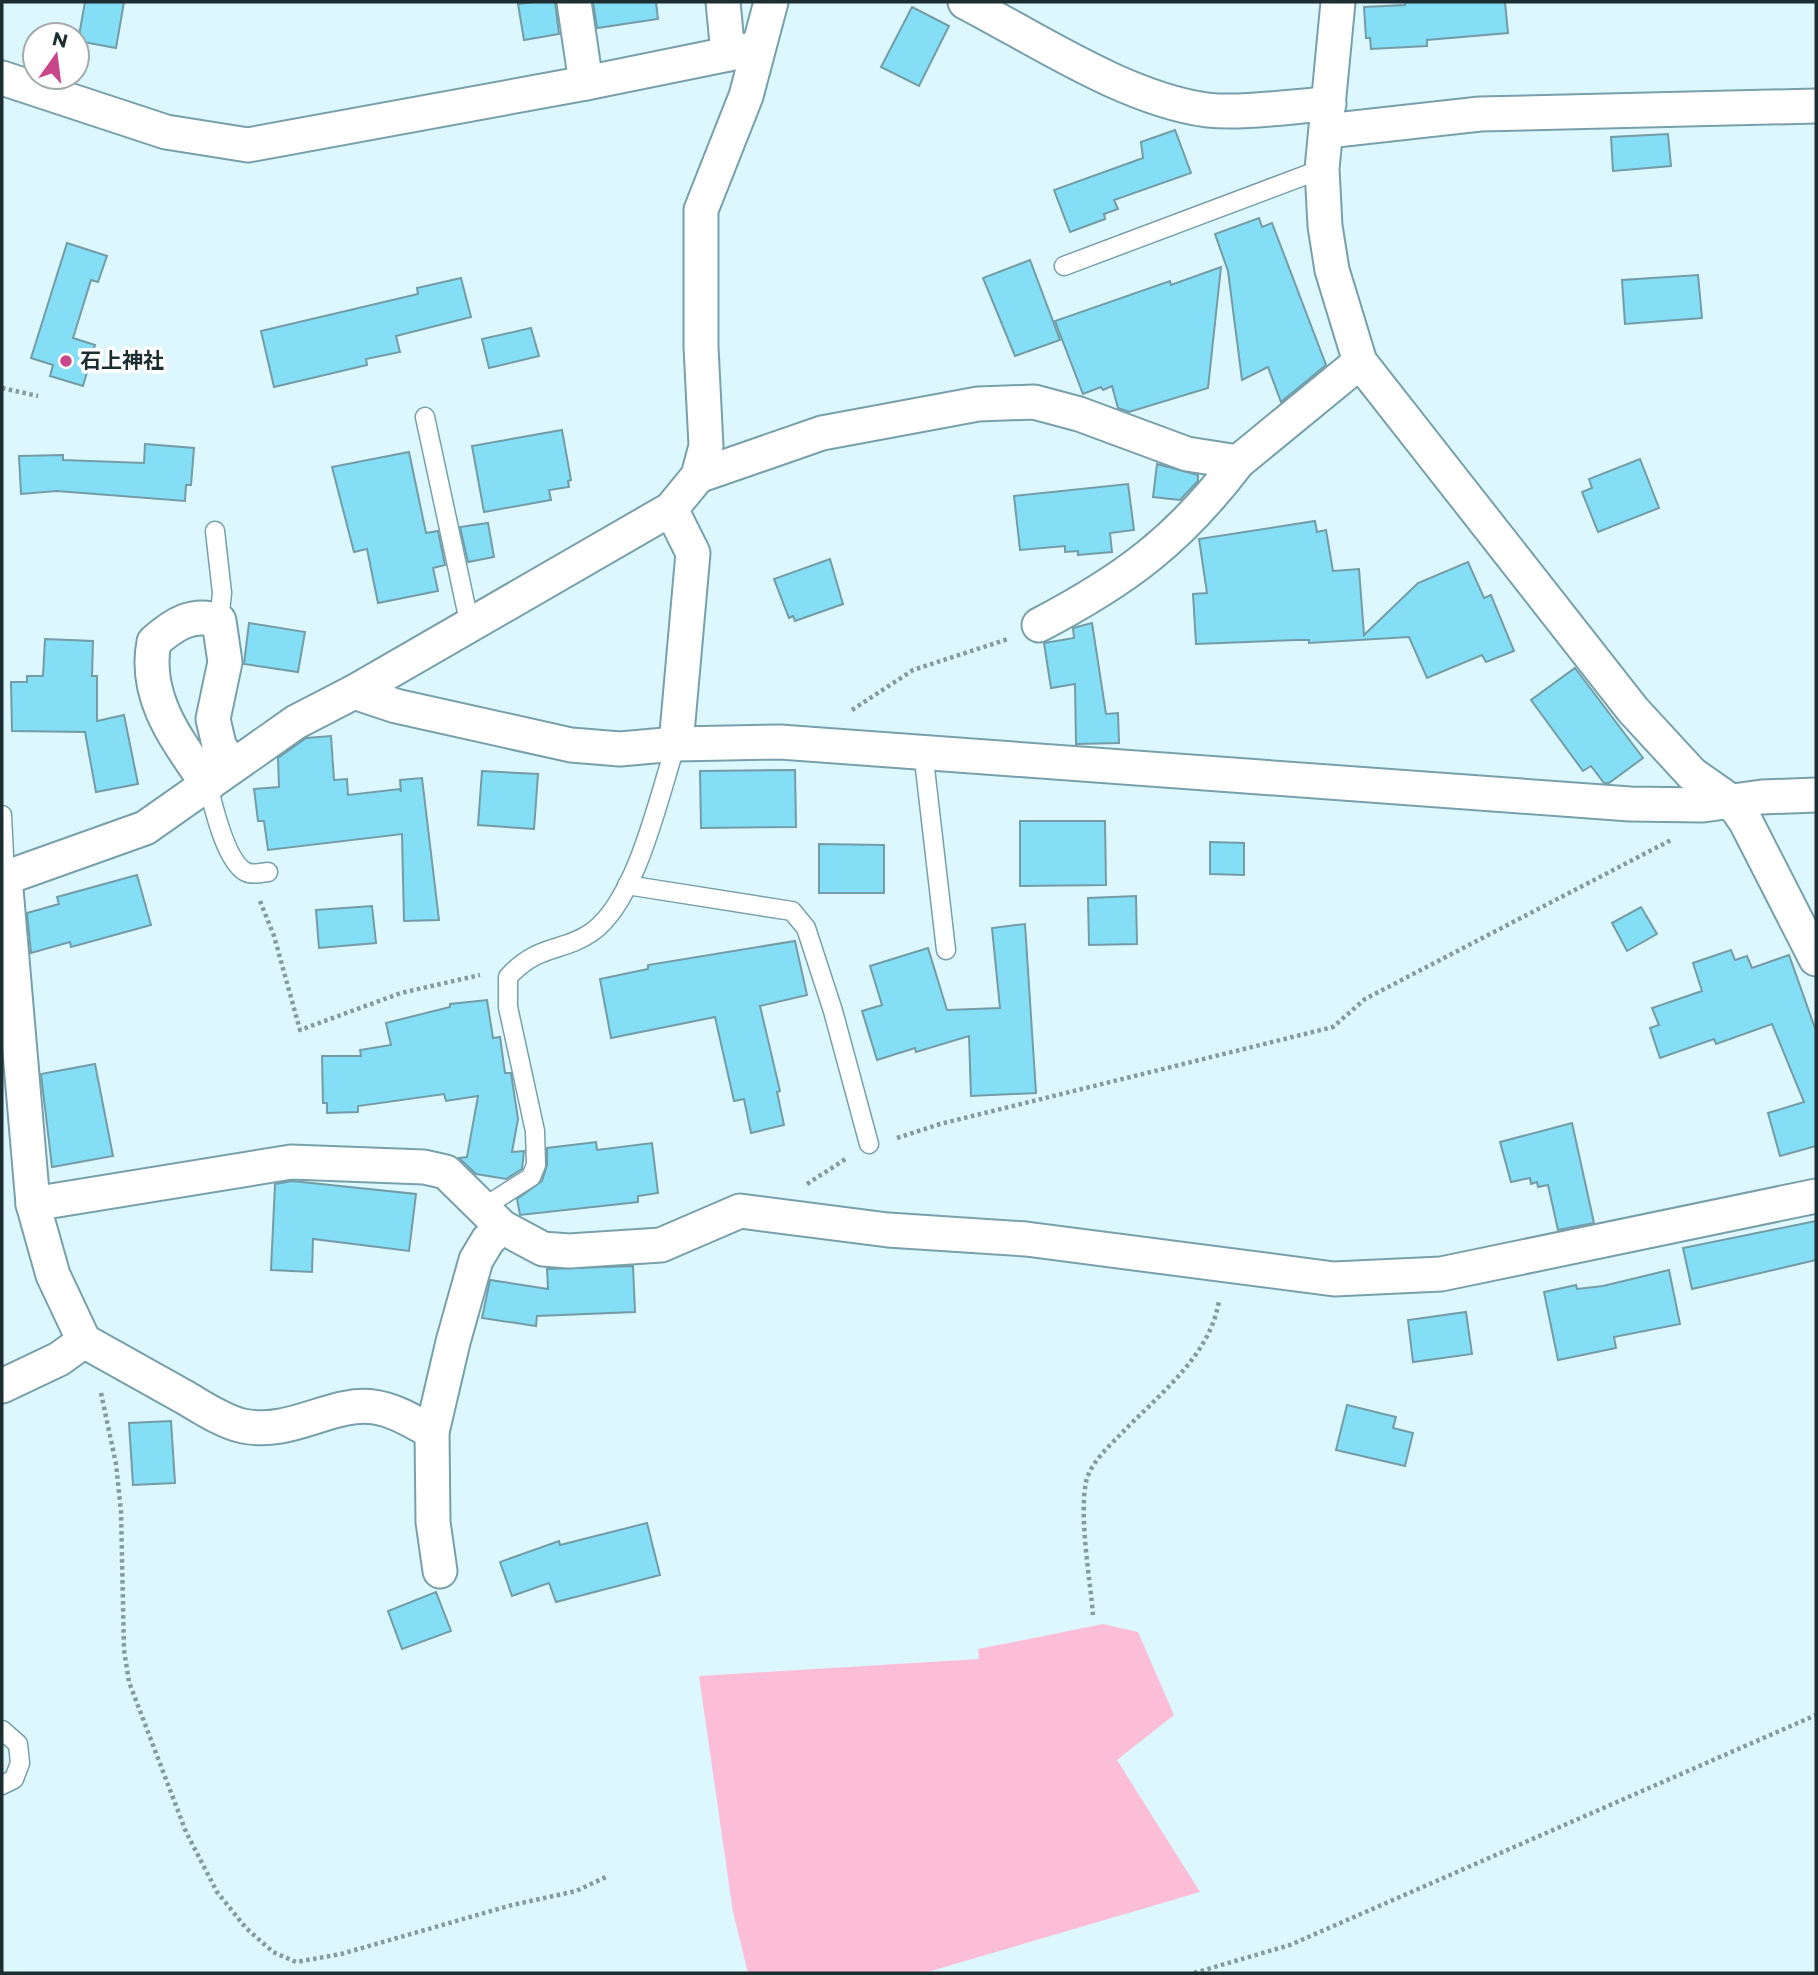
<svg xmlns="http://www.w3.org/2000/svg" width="1818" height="1975" viewBox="0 0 1818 1975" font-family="Montserrat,'Noto Sans JP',sans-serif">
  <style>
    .green { fill: #fcbdd7 }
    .building { fill: #84dff6; stroke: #739ca6; stroke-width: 2 }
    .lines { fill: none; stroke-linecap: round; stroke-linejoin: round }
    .service-casing { stroke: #77a0ab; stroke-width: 21 }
    .minor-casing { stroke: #77a0ab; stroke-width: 37 }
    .path { stroke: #859aa0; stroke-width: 4.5; stroke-dasharray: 3.5 3.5; stroke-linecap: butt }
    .service { stroke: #fff; stroke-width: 18 }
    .minor { stroke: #fff; stroke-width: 33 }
    .poi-dot { fill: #ca468a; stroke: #fff; stroke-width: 2.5 }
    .labels { text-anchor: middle; stroke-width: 7; stroke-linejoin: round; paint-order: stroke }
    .poi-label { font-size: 21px; font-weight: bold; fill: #1d2e32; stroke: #fff; text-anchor: start }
  </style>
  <rect width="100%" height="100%" fill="#ddf7fe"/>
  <!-- green -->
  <path class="green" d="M 1103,1624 L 1138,1632 L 1174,1715 L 1117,1760 L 1200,1892 L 924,1973 L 748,1973 L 733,1912 L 699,1676 L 979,1659 L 978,1649 Z"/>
  <!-- building -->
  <g class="building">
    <path d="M 85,2 L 124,2 L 116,48 L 78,41 Z"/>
    <path d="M 535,2 L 555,2 L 559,34 L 524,40 L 518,4 Z"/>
    <path d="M 593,2 L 656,2 L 658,19 L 597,28 Z"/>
    <path d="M 1405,2 L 1505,2 L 1508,33 L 1427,40 L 1427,46 L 1371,49 L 1370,38 L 1366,38 L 1364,7 L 1405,5 Z"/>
    <path d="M 912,7 L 949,26 L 919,86 L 881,67 Z"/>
    <path d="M 1175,130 L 1191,173 L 1114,200 L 1118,209 L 1104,214 L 1105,219 L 1070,232 L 1054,190 L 1143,158 L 1141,142 Z"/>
    <path d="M 1668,134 L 1671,166 L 1613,171 L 1611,137 Z"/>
    <path d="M 1259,218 L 1262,227 L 1272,223 L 1326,365 L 1281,402 L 1268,367 L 1242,380 L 1228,271 L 1215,234 Z"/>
    <path d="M 67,243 L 107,256 L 98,282 L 91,280 L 73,338 L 95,345 L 83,386 L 50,376 L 53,365 L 31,358 Z"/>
    <path d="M 1030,260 L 1060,340 L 1015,356 L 983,278 Z"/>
    <path d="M 1221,267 L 1208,388 L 1129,412 L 1118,408 L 1112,386 L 1103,390 L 1101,387 L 1083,394 L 1055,321 L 1170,281 L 1171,285 Z"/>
    <path d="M 1698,275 L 1702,318 L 1625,324 L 1622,280 Z"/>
    <path d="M 461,278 L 471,317 L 396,336 L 400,352 L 366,359 L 367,365 L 274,387 L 261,331 L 418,294 L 417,288 Z"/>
    <path d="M 531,328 L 539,356 L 489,368 L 482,339 Z"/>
    <path d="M 562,430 L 571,480 L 568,481 L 569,487 L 549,490 L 551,500 L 484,512 L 472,446 Z"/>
    <path d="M 145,444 L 194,448 L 191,485 L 186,485 L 185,501 L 57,491 L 21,494 L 19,456 L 63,455 L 63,460 L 144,463 Z"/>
    <path d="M 409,452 L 426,533 L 438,531 L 445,565 L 433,568 L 438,591 L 378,603 L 367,549 L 354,552 L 332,467 Z"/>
    <path d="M 1640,459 L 1659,508 L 1598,532 L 1582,492 L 1592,488 L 1589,479 Z"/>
    <path d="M 1157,464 L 1198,475 L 1198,481 L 1180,500 L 1153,497 Z"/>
    <path d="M 1128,484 L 1134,530 L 1110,533 L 1112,552 L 1078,555 L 1078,551 L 1065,552 L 1065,546 L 1020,550 L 1014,496 Z"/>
    <path d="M 1315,521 L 1317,532 L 1326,530 L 1333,571 L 1359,569 L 1364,635 L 1418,583 L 1468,562 L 1484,598 L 1491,595 L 1514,651 L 1486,662 L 1482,655 L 1427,678 L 1409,637 L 1309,643 L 1309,640 L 1297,640 L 1196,644 L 1193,594 L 1207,593 L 1199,539 Z"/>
    <path d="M 488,523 L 494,557 L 468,562 L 460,527 Z"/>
    <path d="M 830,559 L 843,604 L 795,621 L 793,616 L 789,618 L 774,579 Z"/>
    <path d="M 249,623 L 305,632 L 298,672 L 244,664 Z"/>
    <path d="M 1092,623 L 1106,714 L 1118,713 L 1119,743 L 1076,744 L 1075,684 L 1051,688 L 1044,643 L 1074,638 L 1073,628 Z"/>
    <path d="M 45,639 L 93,641 L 92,676 L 97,676 L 97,721 L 124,715 L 138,784 L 96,792 L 85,732 L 12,731 L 11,682 L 27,682 L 27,676 L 43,676 Z"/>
    <path d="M 1575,668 L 1643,758 L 1609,783 L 1604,783 L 1591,766 L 1583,771 L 1531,700 Z"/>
    <path d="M 331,736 L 334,780 L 347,779 L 348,795 L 400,789 L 401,792 L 400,780 L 422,778 L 439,920 L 404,921 L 402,834 L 268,850 L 264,821 L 258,821 L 254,789 L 279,787 L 278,758 L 306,738 Z"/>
    <path d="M 795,770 L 796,827 L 701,828 L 700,771 Z"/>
    <path d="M 482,771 L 538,774 L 534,829 L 478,825 Z"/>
    <path d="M 1020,821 L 1105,821 L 1106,885 L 1020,886 Z"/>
    <path d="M 1210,842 L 1244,843 L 1244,875 L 1210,874 Z"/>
    <path d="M 819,844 L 884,845 L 884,893 L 819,893 Z"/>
    <path d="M 137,875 L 151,925 L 71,947 L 70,942 L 31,953 L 27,913 L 59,904 L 57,897 Z"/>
    <path d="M 1136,896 L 1137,944 L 1089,945 L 1088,898 Z"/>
    <path d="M 372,906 L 376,943 L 319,948 L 316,910 Z"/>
    <path d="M 1641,907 L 1657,934 L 1627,951 L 1612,923 Z"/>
    <path d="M 1025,924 L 1036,1093 L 971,1096 L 969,1036 L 916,1052 L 915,1048 L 877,1060 L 862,1011 L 882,1005 L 870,966 L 928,948 L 947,1010 L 1000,1008 L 992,928 Z"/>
    <path d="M 795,941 L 807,995 L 760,1006 L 780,1091 L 777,1092 L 784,1125 L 751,1133 L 744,1099 L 734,1101 L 715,1017 L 611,1038 L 600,979 L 648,969 L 648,965 Z"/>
    <path d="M 1731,950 L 1735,960 L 1747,956 L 1752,968 L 1789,955 L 1816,1031 L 1816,1146 L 1780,1156 L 1768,1113 L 1804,1102 L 1772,1024 L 1716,1044 L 1714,1039 L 1660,1058 L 1650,1028 L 1659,1025 L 1652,1008 L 1702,991 L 1693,963 Z"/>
    <path d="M 487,1000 L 493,1038 L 500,1037 L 505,1073 L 511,1073 L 518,1119 L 512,1152 L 524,1151 L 522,1169 L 506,1179 L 476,1174 L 459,1158 L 467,1157 L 478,1096 L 446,1101 L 444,1094 L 358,1106 L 358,1112 L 327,1113 L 327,1103 L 323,1103 L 322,1056 L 361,1056 L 360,1050 L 391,1045 L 386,1023 L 450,1007 L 450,1004 Z"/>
    <path d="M 95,1064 L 113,1156 L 52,1167 L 41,1074 Z"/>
    <path d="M 1572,1123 L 1594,1223 L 1558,1230 L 1548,1185 L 1538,1187 L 1537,1182 L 1531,1184 L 1530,1178 L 1511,1182 L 1500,1142 Z"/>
    <path d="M 596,1142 L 597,1150 L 652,1143 L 658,1193 L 638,1196 L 638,1202 L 520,1215 L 517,1199 L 542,1181 L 547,1165 L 547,1148 Z"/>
    <path d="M 292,1181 L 416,1194 L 409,1251 L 313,1239 L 312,1272 L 271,1270 L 275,1184 Z"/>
    <path d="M 1816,1221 L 1816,1260 L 1692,1289 L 1683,1248 Z"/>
    <path d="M 633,1266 L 635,1312 L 537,1316 L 536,1326 L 482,1318 L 490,1280 L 548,1289 L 547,1269 Z"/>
    <path d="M 1669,1270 L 1680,1324 L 1614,1337 L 1616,1348 L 1558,1360 L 1544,1292 L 1576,1285 L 1577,1289 L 1603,1286 Z"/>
    <path d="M 1466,1312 L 1472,1354 L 1413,1362 L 1408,1320 Z"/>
    <path d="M 1347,1405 L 1396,1417 L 1393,1428 L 1413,1433 L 1405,1466 L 1336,1450 Z"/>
    <path d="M 171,1421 L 175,1483 L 133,1485 L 129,1423 Z"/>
    <path d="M 647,1523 L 660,1575 L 556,1602 L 549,1583 L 512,1596 L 500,1562 L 559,1541 L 560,1545 Z"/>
    <path d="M 436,1592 L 451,1631 L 402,1649 L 388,1611 Z"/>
  </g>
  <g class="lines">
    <!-- service casing -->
    <g class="service-casing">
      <g id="service">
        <path d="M 1064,266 L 1322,169"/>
        <path d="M 425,417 L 470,626"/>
        <path d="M 215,531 L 222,593 L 219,621"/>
        <path d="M 923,751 L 946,950"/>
        <path d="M 208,785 C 213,806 226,862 246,872 C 252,875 261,873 268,872"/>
        <path d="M 2,815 L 5,877"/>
        <path d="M 627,885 L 792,911 L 806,928 L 833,1011 L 869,1144"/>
        <path d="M 484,1207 L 531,1177 L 536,1165 L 535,1131 L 508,1007 L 508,977 C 539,943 562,953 592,932 C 637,900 659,795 676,744"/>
        <path d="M 2,1730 L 18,1744 L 20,1763 L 14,1779 L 2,1785"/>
      </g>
    </g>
    <!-- minor casing -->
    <g class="minor-casing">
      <g id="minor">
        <path d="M 574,2 L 586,83"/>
        <path d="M 723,2 L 728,54"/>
        <path d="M 965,2 C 1038,40 1126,99 1207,110 C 1242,114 1293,106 1329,104"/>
        <path d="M 1338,2 L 1322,169 L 1325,226 L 1332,270 L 1360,362 L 1633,710 L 1692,774 L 1732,802 L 1746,822 L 1816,959"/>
        <path d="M 2,78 L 166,132 L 248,145 L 586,83 L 758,48"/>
        <path d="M 1327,131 L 1480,114 L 1816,106"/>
        <path d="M 698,476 L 822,433 L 978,404 L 1034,402 L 1079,414 L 1187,454 L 1238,462 L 1360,362"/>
        <path d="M 671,509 L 693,553 L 676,744"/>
        <path d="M 1039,625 C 1125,580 1179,540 1238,462"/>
        <path d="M 354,692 L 396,706 L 571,745 L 620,749 L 676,744 L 780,742 L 1630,804 L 1703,805 L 1762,797 L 1816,795"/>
        <path d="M 208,785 C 178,741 143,698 154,642 C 174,624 193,612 219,621 L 225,662 L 213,719 L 219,745 L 231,766"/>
        <path d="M 2,879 L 145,828 L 296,722 L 354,692 L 671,509 L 698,476 L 706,446 L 701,347 L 701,210 L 746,96 L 771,2"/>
        <path d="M 33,1204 L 291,1162 L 424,1167 L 446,1172 L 502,1227 L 543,1249 L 569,1251 L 661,1245 L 740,1211 L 888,1230 L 1026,1239 L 1334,1279 L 1441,1274 L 1816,1196"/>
        <path d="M 84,1341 C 118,1360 152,1379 186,1398 C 203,1408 224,1422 243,1426 C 292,1436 332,1401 374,1407 C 395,1410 414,1422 432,1432"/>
        <path d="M 2,1386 L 59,1359 L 84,1341 L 53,1275 L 33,1204 L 5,877"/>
        <path d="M 440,1571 L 433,1522 L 432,1432 L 453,1342 L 476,1260 L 488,1240 L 502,1227"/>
      </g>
    </g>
    <!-- path -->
    <g class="path">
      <path d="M 2,388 L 38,396"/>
      <path d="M 852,710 L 913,670 L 1008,639"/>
      <path d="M 260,901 L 274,936 L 300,1030 L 401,993 L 480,975"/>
      <path d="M 897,1138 L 940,1124 L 1333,1027 L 1365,999 L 1671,840"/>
      <path d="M 807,1184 L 847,1158"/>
      <path d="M 101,1393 L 116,1464 L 121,1512 L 124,1650 L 129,1682 L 186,1832 L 217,1892 L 246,1928 L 273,1952 L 296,1962 L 341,1954 L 512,1905 L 576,1891 L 606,1877"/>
      <path d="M 1093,1615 C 1090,1578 1079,1518 1086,1482 C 1090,1464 1107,1448 1120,1435 C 1157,1396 1211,1356 1219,1300"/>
      <path d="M 1194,1973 L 1290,1945 L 1816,1715"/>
    </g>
    <!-- service -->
    <use href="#service" class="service"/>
    <!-- minor -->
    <use href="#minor" class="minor"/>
  </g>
  <!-- markers -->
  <circle class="poi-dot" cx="66" cy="361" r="7"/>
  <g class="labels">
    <!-- poi labels -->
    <g class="poi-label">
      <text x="80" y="368">石上神社</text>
    </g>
  </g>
  <!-- border -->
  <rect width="1818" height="1975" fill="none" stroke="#1d2e32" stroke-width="7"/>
  <!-- north arrow -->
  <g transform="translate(56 56) rotate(14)"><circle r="33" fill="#ffffff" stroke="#a5abad" stroke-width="2"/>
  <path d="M0-5L12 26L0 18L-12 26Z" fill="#ca468a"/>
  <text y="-10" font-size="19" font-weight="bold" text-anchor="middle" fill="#1d2e32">N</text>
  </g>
</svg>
